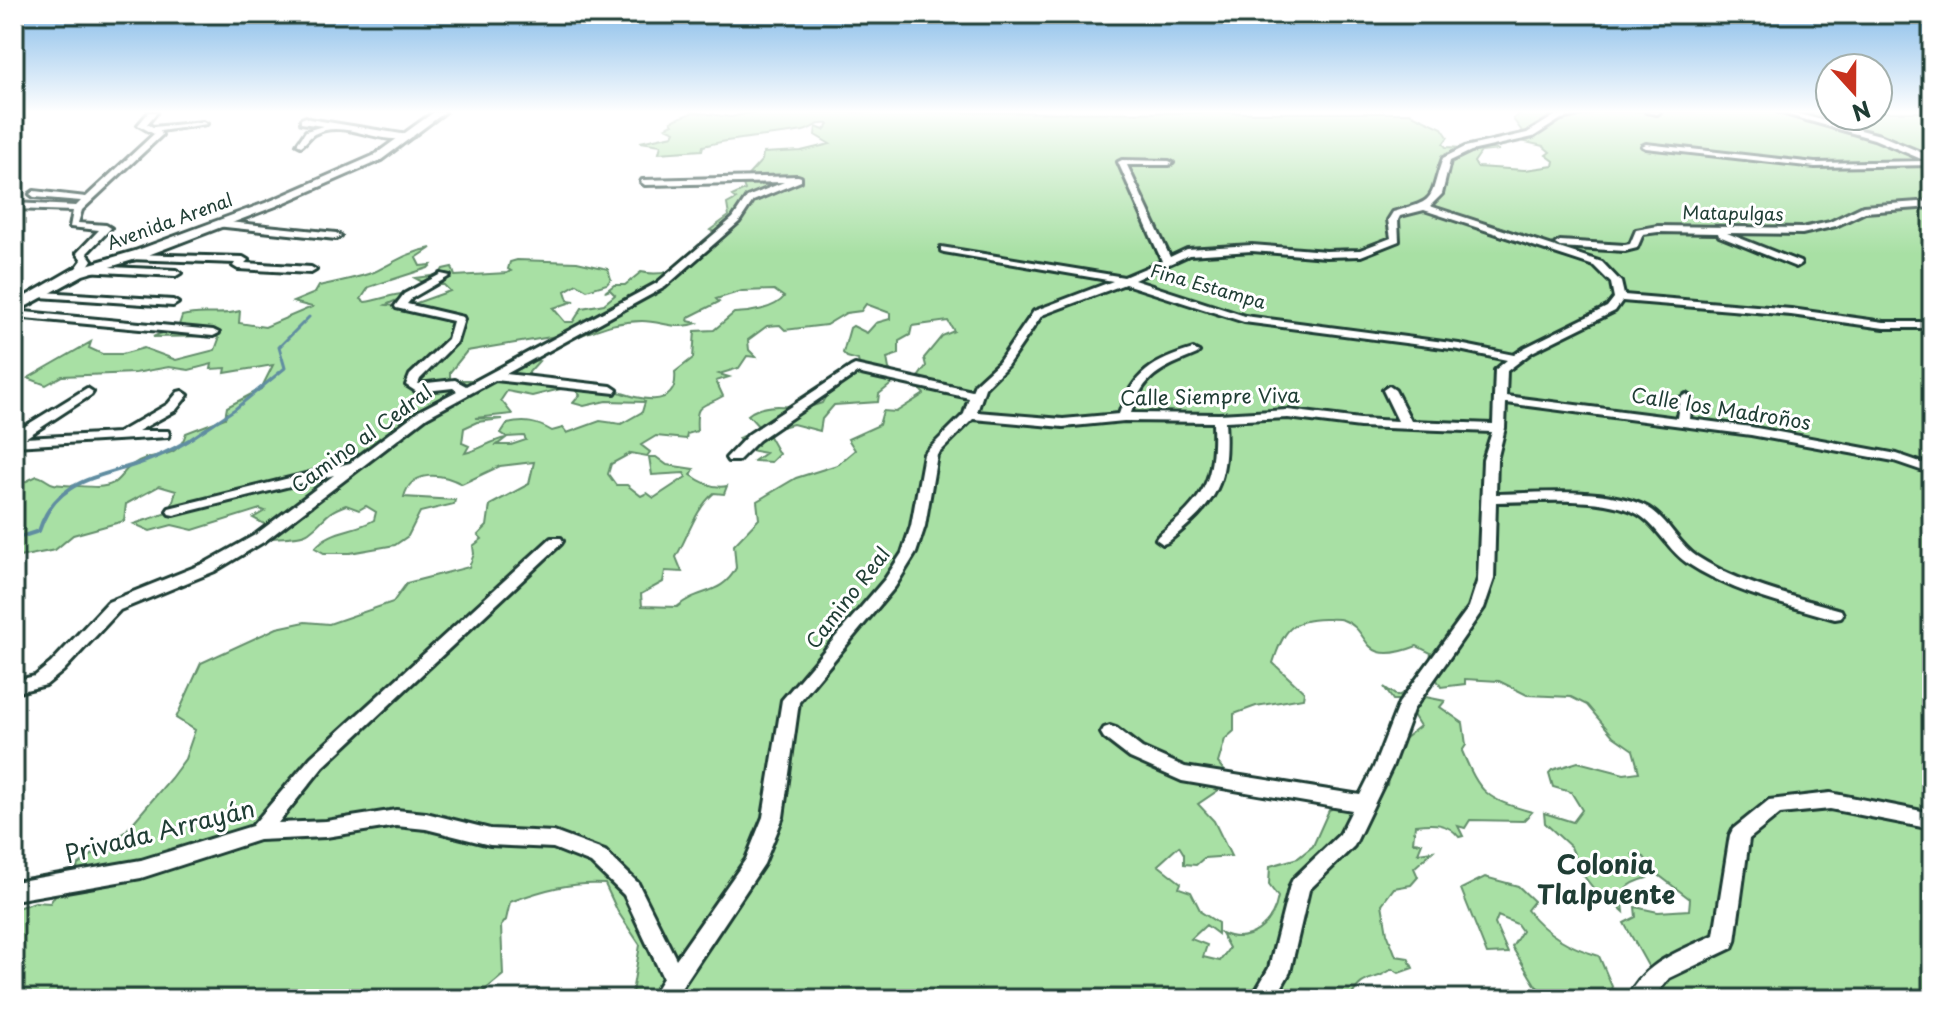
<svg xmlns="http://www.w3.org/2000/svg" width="1946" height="1013" viewBox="0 0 1946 1013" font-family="'Playpen Sans',sans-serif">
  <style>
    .green { fill: #a8e0a4; stroke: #648e6c; stroke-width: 2; fill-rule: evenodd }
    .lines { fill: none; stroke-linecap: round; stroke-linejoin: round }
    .stream-far1 { stroke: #608da1; stroke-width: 3 }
    .stream { stroke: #608da1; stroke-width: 4 }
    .minor-casing { stroke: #1f3d34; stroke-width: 6 }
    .tertiary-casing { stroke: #1f3d34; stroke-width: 6 }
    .minor { fill: #fff; fill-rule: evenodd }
    .tertiary { fill: #fff; fill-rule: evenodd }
    .labels { text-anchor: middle; stroke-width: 6; stroke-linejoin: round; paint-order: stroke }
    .far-street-label { font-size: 18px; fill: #1f3d34; stroke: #fff }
    .street-label { font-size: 20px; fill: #1f3d34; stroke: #fff }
    .near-street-label { font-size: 24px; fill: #1f3d34; stroke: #fff }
    .near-neighbourhood-label { font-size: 26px; font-weight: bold; fill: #1f3d34; stroke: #fff }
  </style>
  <rect width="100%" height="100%" fill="#fff"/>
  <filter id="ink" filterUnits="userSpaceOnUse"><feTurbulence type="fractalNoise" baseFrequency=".0125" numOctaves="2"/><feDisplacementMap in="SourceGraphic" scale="16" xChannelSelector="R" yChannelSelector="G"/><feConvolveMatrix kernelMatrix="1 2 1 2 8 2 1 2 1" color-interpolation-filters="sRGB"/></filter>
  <g filter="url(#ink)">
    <!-- green -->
    <path class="green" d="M 694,112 L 731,117 L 755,112 L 1410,113 L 1442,128 L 1448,137 L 1443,144 L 1446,147 L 1499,150 L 1481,152 L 1474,162 L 1477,167 L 1525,170 L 1553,166 L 1554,161 L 1546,155 L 1550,152 L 1543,146 L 1521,141 L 1527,138 L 1513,119 L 1522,112 L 1830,112 L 1830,116 L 1878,116 L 1878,112 L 1932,112 L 1932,999 L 1551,999 L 1536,986 L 1512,947 L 1522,931 L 1517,924 L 1498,916 L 1495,924 L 1508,953 L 1487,954 L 1461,889 L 1485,877 L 1518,886 L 1534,901 L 1527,910 C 1547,935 1569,947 1599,956 L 1613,989 L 1635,997 L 1652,973 L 1624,923 L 1636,917 L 1635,907 L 1658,912 L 1689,910 L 1690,899 L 1652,870 L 1644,857 L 1633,855 L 1647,878 C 1625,884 1621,890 1624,912 L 1613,902 L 1601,898 L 1583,875 L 1571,847 L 1545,823 L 1544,813 L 1573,822 L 1582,810 L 1571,792 L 1553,787 L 1549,773 L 1552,770 L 1578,762 L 1624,774 L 1639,772 L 1633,750 L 1613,736 L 1587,705 L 1571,697 L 1527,695 L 1499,681 L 1465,679 L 1465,684 L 1441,687 L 1429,666 L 1431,653 L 1417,646 C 1358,669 1373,630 1343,620 C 1338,618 1330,619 1324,619 C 1290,619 1283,632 1273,663 L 1304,692 L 1303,698 L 1256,706 L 1234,714 L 1234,731 L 1225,739 L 1218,763 L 1227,774 L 1220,789 L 1198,804 L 1214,821 L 1231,856 L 1204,858 L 1196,865 L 1184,864 L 1184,854 L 1179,846 L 1158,865 L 1181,883 L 1179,888 L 1191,892 L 1201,912 L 1218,923 L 1218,934 L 1206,925 L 1191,939 L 1207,945 L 1203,957 L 1220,961 L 1229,948 L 1221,933 C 1249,946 1273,925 1278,897 L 1269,885 L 1270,866 L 1298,858 L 1313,846 L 1329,810 L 1367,792 L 1376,781 L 1387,785 L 1395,746 L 1420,726 L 1404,700 L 1393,700 L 1384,687 L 1397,696 L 1412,690 L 1416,695 L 1445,701 L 1440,707 L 1463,723 L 1466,745 L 1462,751 C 1480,793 1485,799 1532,812 L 1523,821 L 1470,820 L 1465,828 L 1458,826 L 1463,836 L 1459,837 C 1447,822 1433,823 1415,825 L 1413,842 L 1422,843 L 1418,853 L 1433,851 L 1414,868 L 1418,877 L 1411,885 L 1394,888 L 1382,904 L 1387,933 L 1396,956 L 1408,958 L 1413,968 L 1399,973 L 1392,969 C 1374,983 1362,973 1350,999 L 631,999 L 640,945 L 618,912 L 605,884 C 570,882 542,890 510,902 L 506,920 L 501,926 L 503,975 L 474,999 L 14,999 L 14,909 L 35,902 L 50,903 L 56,894 L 66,895 L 78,865 L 126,831 L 171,778 L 185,759 L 195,730 L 176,718 L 201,663 L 277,628 L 305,622 L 329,624 L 393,602 L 407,583 L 469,567 L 474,554 L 473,546 L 482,539 L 478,535 L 487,526 L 490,505 L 529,484 L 534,462 L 500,466 L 462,484 C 442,473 411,469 404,497 L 455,500 L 454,504 L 420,512 L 408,536 L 395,545 L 350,553 L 324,553 L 315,548 C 330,529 354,532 374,520 L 376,512 L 366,506 L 359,510 L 346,505 C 323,513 326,520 309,532 C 301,538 280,537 269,538 L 268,526 L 253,518 L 265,511 L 260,509 L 193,530 L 172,525 L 150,531 L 134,524 L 170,512 L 176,491 L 159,486 L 126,504 L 124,521 L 73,535 L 55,550 L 14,558 L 14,487 L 37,476 C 44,477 48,483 54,484 C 58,485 93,487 97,487 C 120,486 118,475 132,465 C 153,449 177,464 186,433 L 225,418 L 227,407 L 261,389 L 273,365 L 225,373 L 226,368 L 211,369 L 212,364 L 189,370 L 169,367 L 135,373 L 62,376 L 46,385 L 28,378 L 91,342 L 89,348 L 102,354 L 122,354 L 144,348 L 176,360 L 215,350 L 219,339 L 216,336 L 153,337 L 179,325 L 182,316 C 202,310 220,317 240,311 L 239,323 L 265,327 L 312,307 L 293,302 L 315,293 L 319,286 C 337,281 356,279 374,272 C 395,262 406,253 431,248 L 416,258 L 420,266 L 431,265 L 428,268 L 369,287 L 361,299 L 365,302 C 382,300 395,292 410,294 L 386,305 L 405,307 L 450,291 L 444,285 L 428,285 L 415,278 L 439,275 L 443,269 L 452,267 L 455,276 L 507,273 L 511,271 L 508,269 L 510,262 L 517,260 L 577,262 L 608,269 L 611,279 L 607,284 L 587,290 L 577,284 L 565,291 L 568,300 L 575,301 L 553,308 L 565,322 L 573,322 L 582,308 L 604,304 L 615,295 L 610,290 L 605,292 L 614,285 L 625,285 L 641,272 C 671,279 697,261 720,241 L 722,236 L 710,230 L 729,216 L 727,204 L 736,199 L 732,196 L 745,190 L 742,182 L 762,160 L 763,153 L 801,151 L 830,144 L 815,135 L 816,127 L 824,130 L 829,124 C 815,122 813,129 803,131 C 769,137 737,137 703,146 L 702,150 L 659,153 L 661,145 L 640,142 L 673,135 L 675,131 L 666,127 L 673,124 L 671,121 ZM 774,290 L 784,297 C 775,309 748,313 734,313 L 714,330 L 695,331 L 693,358 L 675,372 C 679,412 636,399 611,389 C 601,385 584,388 573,388 L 580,395 L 573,403 L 584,406 L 606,401 L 645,402 L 642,412 L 621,424 L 600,421 L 567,433 L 563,428 L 552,431 C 537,422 525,420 507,424 L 501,433 L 507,437 L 524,436 L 526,440 L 511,445 L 497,445 L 506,438 C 492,440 480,450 465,453 L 469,446 L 462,443 L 464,428 L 477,422 L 502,419 L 475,418 L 512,414 L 501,400 L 507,391 L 532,396 L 569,387 L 559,379 L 541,383 L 530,380 L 529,372 L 539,361 L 530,359 L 485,380 L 450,380 L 450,372 L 467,351 L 569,334 L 570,339 C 595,331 613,321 642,321 C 662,321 678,331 697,323 L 688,321 L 689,317 L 719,302 L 716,299 L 742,291 ZM 866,304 L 890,313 L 890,319 L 876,323 L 867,333 L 853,326 L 850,328 L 843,353 L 847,357 L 858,360 L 861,373 C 848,378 831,378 821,386 L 829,390 L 822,403 C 798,413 776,399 752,412 L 748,415 L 759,427 L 756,432 L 738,438 C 744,449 753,451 765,453 L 754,461 L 771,462 L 779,454 L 766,431 L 793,424 L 820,431 L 822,419 L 834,405 L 878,402 L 879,394 L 899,378 L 889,369 L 887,358 L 899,354 L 899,341 L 910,335 L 912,326 L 948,321 L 954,331 L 942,336 L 924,358 L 926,366 L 914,383 L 924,394 L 896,412 L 883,411 L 879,425 L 848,439 L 855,450 L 837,465 L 796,478 L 757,501 L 759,519 L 734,545 L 736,568 C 722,596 698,588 677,607 L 642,606 L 641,594 L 663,582 L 665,571 L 682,572 L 676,557 C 688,536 696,508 714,493 L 724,494 L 727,486 C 715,489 702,483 691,475 L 694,469 L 667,465 L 656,457 L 649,457 L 652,475 L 684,473 L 686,477 L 654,498 L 647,493 L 641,496 L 627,485 L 616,485 L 608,474 L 611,464 L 631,453 L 647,456 L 650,452 L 641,445 L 656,436 L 686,439 L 687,434 L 697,431 C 695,401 701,409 723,396 L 716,381 L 729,377 L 719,374 L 739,368 L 747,356 L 756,357 L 749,350 L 748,340 L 767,326 L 780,325 L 785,330 L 826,325 L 846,313 L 861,311 Z"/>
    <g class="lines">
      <!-- stream-far1 -->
      <path class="stream-far1" d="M 186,442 L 235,409 L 285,368 L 279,347 L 309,317"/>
      <!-- stream -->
      <path class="stream" d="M 14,539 L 39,531 C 54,484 89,479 131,466 C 151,460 171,451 189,440"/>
      <!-- minor casing -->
      <g class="minor-casing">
        <g id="minor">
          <path d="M 149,112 L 157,112 L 147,124 L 153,127 L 203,122 L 207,124 L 160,131 L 162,135 L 82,210 L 78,223 L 106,225 L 111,228 L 87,253 L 92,260 L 88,266 L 176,270 L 181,273 L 176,276 L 84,271 L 82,274 L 74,274 L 73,272 L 82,260 L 77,253 L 99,230 L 70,227 L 73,211 L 14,209 L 14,203 L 76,206 L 81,201 L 34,197 L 30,194 L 34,191 L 86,197 L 154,134 L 138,125 Z"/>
          <path d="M 1572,112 L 1591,112 L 1561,119 L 1533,137 L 1471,151 L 1450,161 L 1442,194 L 1430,206 L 1602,262 L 1621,282 L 1624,295 L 1791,309 L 1884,322 L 1932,322 L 1932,328 L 1884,328 L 1791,315 L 1622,301 L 1615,311 L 1532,352 L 1507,371 L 1506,396 L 1677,418 L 1680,398 L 1686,394 L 1692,398 L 1690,419 L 1751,427 L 1897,454 L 1932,466 L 1932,474 L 1894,461 L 1751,435 L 1506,403 L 1505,428 L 1497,460 L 1496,494 C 1540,493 1601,487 1643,505 C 1666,515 1676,542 1696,556 C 1739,584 1792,596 1841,610 L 1843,614 L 1841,618 L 1835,619 C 1785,605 1731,592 1687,563 C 1665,548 1655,519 1629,510 C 1591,496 1536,502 1496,502 L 1494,579 L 1484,608 L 1413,710 L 1392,767 L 1354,846 L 1309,890 L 1290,972 L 1275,999 L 1251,999 L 1269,968 L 1290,885 L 1293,879 L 1340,834 L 1352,810 L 1182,781 L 1130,758 L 1104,738 L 1101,733 L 1104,728 L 1110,726 L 1116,728 L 1142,748 L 1185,767 L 1360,795 L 1374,767 L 1399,703 L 1469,607 L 1478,579 L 1483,460 L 1492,432 L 1360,427 L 1288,418 L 1225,421 C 1229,485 1216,503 1168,542 L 1163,544 L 1156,539 L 1158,536 C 1205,498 1215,483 1213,422 L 1124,421 L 1063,427 L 973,419 L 937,455 L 925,526 L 916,553 L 895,587 L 799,702 L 783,817 L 764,864 L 674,999 L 650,999 L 663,978 L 624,895 L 591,863 L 553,848 L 490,845 L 426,829 L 396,826 L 326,837 L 259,840 L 141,878 L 14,900 L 14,882 L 141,860 L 252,826 L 311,757 L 551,538 L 561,538 L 563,541 L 561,544 L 323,767 L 278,823 L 326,821 L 396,810 L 426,813 L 490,829 L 554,832 L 605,851 L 638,883 L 676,959 L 746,859 L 763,817 L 782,700 L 885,579 L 902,553 L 911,526 L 924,454 L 964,414 L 969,398 L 857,373 L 759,440 L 738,461 L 728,461 L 726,458 L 749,434 L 851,367 L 855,365 L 972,391 L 975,384 L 999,362 L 1034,311 L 1113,281 L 944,252 L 941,251 L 941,247 L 1124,277 L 1162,261 L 1118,162 L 1122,160 L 1169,161 L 1173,163 L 1169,165 L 1127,165 L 1170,257 L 1187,249 L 1252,245 L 1326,251 L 1360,250 L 1391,238 L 1388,220 L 1393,212 C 1440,200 1428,199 1443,158 L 1465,147 L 1527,133 L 1556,115 ZM 1424,210 L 1594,266 L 1611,283 L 1614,298 L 1607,307 L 1524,348 L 1514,355 L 1459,344 L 1245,316 L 1134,280 L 1189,255 L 1252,251 L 1326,257 L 1361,256 L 1399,241 L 1398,220 L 1400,216 ZM 1125,284 L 1244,322 L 1459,350 L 1507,360 L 1495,370 L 1493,424 L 1411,421 L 1395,390 L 1389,386 L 1383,390 L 1398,421 L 1360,419 L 1288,410 L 1219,414 L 1131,413 C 1144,374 1161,369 1197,354 L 1199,352 L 1193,349 C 1153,361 1133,373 1119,414 L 1063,419 L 977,412 L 985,388 L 1007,366 L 1042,315 Z"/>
          <path d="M 1646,112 L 1660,112 L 1657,114 Z"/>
          <path d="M 1778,112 L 1791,112 L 1880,135 L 1932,157 L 1932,165 L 1815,167 L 1646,148 L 1642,146 L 1646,144 L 1815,163 L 1926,161 L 1874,139 Z"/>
          <path d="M 306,117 L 309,119 L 414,136 C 383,149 345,117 314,134 C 309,137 306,143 301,146 L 297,144 L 306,131 L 323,126 L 301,123 L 301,119 Z"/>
          <path d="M 798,176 L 801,177 L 801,181 L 753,201 L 739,222 L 665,287 L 506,374 L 611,386 L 617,390 L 615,393 L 495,380 L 427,417 L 265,541 L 215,571 L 120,610 L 63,671 L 46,685 L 14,693 L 14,681 L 35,676 L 51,663 L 108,602 L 205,563 L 255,535 L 334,475 L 174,515 L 169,514 L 167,511 L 169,508 L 350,463 L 419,411 L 457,391 L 453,388 L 417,392 L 406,385 L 410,375 L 448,339 L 453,321 L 396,308 L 395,306 L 404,294 L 441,274 L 450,276 L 412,298 L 407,304 L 463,317 L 464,319 L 457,342 L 420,379 L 418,384 L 455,380 L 466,386 L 657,283 L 733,218 L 747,197 L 784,182 L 645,185 L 641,182 L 642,180 Z"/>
          <path d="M 1932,201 L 1932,207 L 1865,212 L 1836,226 L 1802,234 L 1727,233 L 1800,262 L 1801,264 L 1796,267 L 1719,236 L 1718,233 L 1658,232 L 1643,234 L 1637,248 L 1625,251 L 1560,247 L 1555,244 L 1560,241 L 1625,245 L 1630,244 L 1636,230 L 1658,226 L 1802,228 L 1830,222 L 1863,206 Z"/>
          <path d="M 219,221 L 336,233 L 341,236 L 336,239 L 216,226 L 216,222 Z"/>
          <path d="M 132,254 L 243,257 L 248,260 L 245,263 L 311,267 L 316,270 L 311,273 L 238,269 L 233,266 L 235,263 L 129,259 L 129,255 Z"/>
          <path d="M 43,292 L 173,300 L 178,303 L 173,306 L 39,297 L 39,293 Z"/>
          <path d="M 14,311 L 213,330 L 219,333 L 213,336 L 14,317 Z"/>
          <path d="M 87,388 L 93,392 L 91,395 L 25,438 L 118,433 L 168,404 L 178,392 L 182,391 L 188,395 L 176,410 L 138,431 L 168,431 L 169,434 L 168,437 L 14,446 L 14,433 Z"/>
          <path d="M 1830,793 L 1932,813 L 1932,829 L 1830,809 L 1780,814 L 1749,839 L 1735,941 L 1732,948 L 1669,978 L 1652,999 L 1627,999 C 1643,962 1681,951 1714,935 L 1730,835 L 1733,829 L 1769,800 Z"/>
        </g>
      </g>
      <!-- tertiary casing -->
      <g class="tertiary-casing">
        <path id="tertiary" d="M 434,112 L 445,112 L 381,160 L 276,206 L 143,257 L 83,275 L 14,313 L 14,303 L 73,269 L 135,251 L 268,202 L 373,156 Z"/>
      </g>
      <!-- minor -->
      <use href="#minor" class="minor"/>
      <!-- tertiary -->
      <use href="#tertiary" class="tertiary"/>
    </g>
  </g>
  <!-- sky -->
  <linearGradient id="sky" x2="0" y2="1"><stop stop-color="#83bae8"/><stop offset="0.44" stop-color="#fff"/><stop offset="1" stop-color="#fff" stop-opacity="0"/></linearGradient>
  <rect width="1946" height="254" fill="url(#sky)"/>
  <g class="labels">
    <!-- far-street labels -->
    <g class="far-street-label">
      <text transform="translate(1733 214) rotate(1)" y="6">Matapulgas</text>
      <text transform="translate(170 222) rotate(-20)" y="6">Avenida Arenal</text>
      <text transform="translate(1208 287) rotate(16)" y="6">Fina Estampa</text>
    </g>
    <!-- street labels -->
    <g class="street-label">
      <text transform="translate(1210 397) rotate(-1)" y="7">Calle Siempre Viva</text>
      <text transform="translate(1721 409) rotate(9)" y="7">Calle los Madroños</text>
      <text transform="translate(362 439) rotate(-36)" y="7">Camino al Cedral</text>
      <text transform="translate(848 598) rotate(-52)" y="7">Camino Real</text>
    </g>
    <!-- near-street labels -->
    <g class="near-street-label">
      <text transform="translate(160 832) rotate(-14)" y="8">Privada Arrayán</text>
    </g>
    <!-- near-neighbourhood labels -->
    <g class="near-neighbourhood-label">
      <text x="1606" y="874">Colonia<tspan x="1606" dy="30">Tlalpuente</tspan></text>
    </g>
  </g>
  <!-- margin -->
  <rect width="1946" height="1013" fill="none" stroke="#fff" stroke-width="48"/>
  <rect x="24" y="24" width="1898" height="965" fill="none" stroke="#1f3d34" stroke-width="3" filter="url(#ink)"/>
  <!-- north arrow -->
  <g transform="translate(1854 92) rotate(159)"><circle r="38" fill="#ffffff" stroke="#a5b1ae" stroke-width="2"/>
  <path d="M0-6L14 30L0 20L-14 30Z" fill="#c8321e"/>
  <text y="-12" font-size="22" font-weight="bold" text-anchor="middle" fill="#1f3d34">N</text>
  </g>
</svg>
